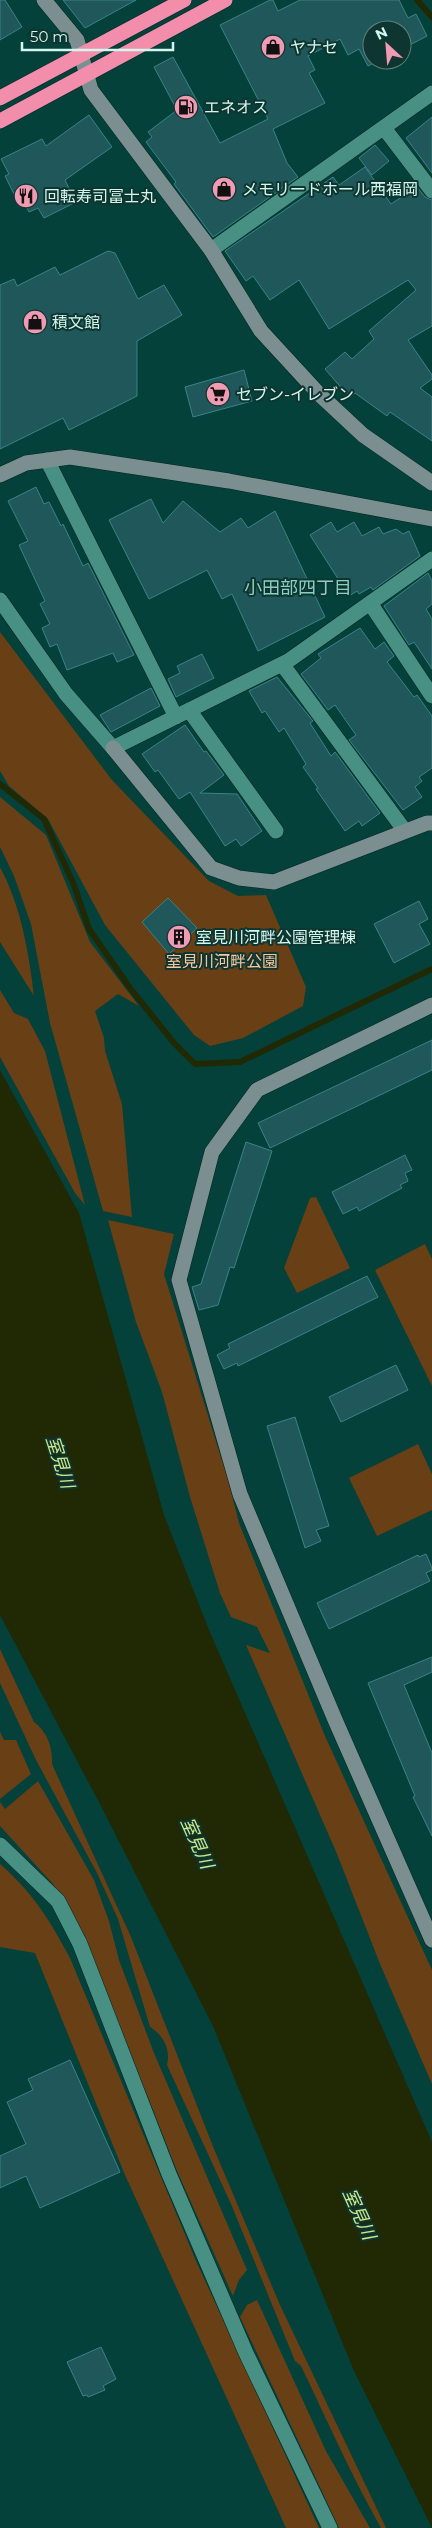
<svg xmlns="http://www.w3.org/2000/svg" width="432" height="2528" font-family="Montserrat,'Noto Sans JP',sans-serif">
<style>
.green{fill:#693f15}
.water{fill:#202904}
.lines{fill:none;stroke-linecap:round;stroke-linejoin:round}
.stream{stroke:#202904;stroke-width:6}
.building{fill:#1f575b;stroke:#398489}
.street-casing{stroke:#002620;stroke-width:16}
.secondary-casing{stroke:#002620;stroke-width:16}
.highway-casing{stroke:#002620;stroke-width:16}
.street{stroke:#499084;stroke-width:15}
.secondary{stroke:#7c8f90;stroke-width:15}
.highway{stroke:#f28eab;stroke-width:15}
.labels{text-anchor:middle;dominant-baseline:central;stroke-width:4;stroke-linejoin:round;paint-order:stroke}
.poi-label{font-size:16px;fill:#d3f6ee;stroke:#0e352f;text-anchor:start}
.park-label{font-size:16px;fill:#f6c69e;stroke:#0e352f}
.neighbourhood-label{font-size:18px;fill:#89d0c3;stroke:#0e352f}
.water-label{font-size:18px;font-style:italic;fill:#cde786;stroke:#0e352f}
</style>
<rect width="100%" height="100%" fill="#03413a"/>
<!-- green -->
<path class="green" d="M0 632 112 780 209 881 238 896 266 895 306 987 303 1006 243 1038 210 1046 194 1035 105 925 48 819 9 786 0 771Z
M0 797 46 835 90 942 139 1006 118 994 95 1011 104 1038 105 1051 122 1104 132 1217 103 1211 50 1023 31 924 14 876 0 847Z
M0 867C21 906 29 953 34 996L0 942Z
M0 990 14 1013 28 1019 45 1051 85 1205 75 1193 0 1057Z
M316 1197 350 1268 297 1293 284 1268 310 1198Z
M108 1220 174 1234 164 1274 228 1480 239 1523 325 1736 432 1970V2084L380 1964 337 1854 246 1645 270 1653 257 1627 231 1617 220 1593 190 1497 162 1392 136 1322Z
M425 1244 432 1259V1386L375 1270Z
M418 1444 432 1474V1510L377 1536 349 1478Z
M0 1649 34 1722C47 1731 53 1748 52 1764L131 1937 214 2149 280 2305 386 2528H381C351 2475 327 2420 301 2366L295 2361 231 2204 167 2065C171 2049 163 2035 150 2027L118 1919 97 1873 36 1760 0 1683Z
M0 1732 4 1740H16L31 1774 0 1799Z
M38 1781 94 1880 109 1921 119 1960 154 2053 247 2270 239 2280 233 2296 177 2171 86 1940 53 1884 0 1826V1802L5 1809Z
M0 1864C34 1894 49 1919 70 1958L196 2261 319 2528H286L125 2175 35 1953 0 1947Z
M257 2300 326 2451 370 2528H339L240 2317 247 2305Z"/>
<!-- water -->
<path class="water" d="M0 1070 79 1213 164 1515 209 1630 432 2142V2528L354 2371 213 2026 102 1808 0 1615Z"/>
<g class="lines">
<!-- stream -->
<path class="stream" d="M417 0 432 17
M0 784 44 819 74 885 89 929 130 988 174 1043 195 1064 240 1062 432 969"/>
</g>
<!-- building -->
<path class="building" d="M0 0H5L22 27 0 40Z
M63 0H136L85 28Z
M270 0H273L278 11 300 0H399L408 18 416 14 427 36 402 49V30H372V60H380L368 66 359 49 348 55 340 39 308 56 315 70 309 73 325 103 273 129 287 163 298 177 213 237 174 184 176 182 146 142 152 137 148 132 177 110 154 67 173 57 220 143 268 119 220 25Z
M89 115 112 147 65 180 76 202 44 218 38 208 29 212 19 192 14 194 5 176 9 174 1 159 42 139 46 146Z
M432 117V173L406 138Z
M375 145 389 161 372 175 359 158Z
M365 167 391 204 417 187 425 197 432 200V326L408 340 432 375V379L420 388 432 397V441L390 412 387 416 355 393 350 398 325 369 345 352 352 359 374 339 369 331 416 290 408 280 329 329 299 280 270 300 253 276 246 281 225 251 333 177 339 185Z
M108 251 115 253 138 299 164 285 182 315 137 341V396L69 430 63 418 0 449V285L14 279 17 286 55 267 60 275Z
M244 370 252 401 193 417 185 387Z
M36 487 44 504 49 502 61 526 63 524 83 566 88 563 134 655 117 662 113 653 67 670 57 644 50 647 42 628 50 624 40 604 45 601 19 545 28 541 8 501Z
M151 499 163 523 183 501 220 532 241 518 248 528 275 511 325 617 258 651 232 594 222 599 207 570 149 599 109 520Z
M331 522 337 532 354 522 362 536 379 527 383 534 396 529 403 534 409 531 420 556 373 590 371 587 359 594 357 591 349 596 310 535Z
M428 573 432 581V604L426 609 432 619V669L414 642 409 645 384 606Z
M360 628 375 649 384 642 394 656 387 662 414 697 417 695 432 716V768L419 777 422 781 415 787 422 797 403 810 349 740 356 735 335 705 328 710 301 674 321 658 318 654Z
M202 654 214 678 176 697 168 679 180 673 177 666Z
M277 677 313 721 310 723 331 756 335 752 380 813 362 826 359 821 345 831 316 789 318 788 303 767 306 764 284 728 279 732 265 711 262 713 249 691Z
M151 688 160 706 111 732 100 715Z
M185 725 204 752 206 751 224 775 200 793 237 794 262 831 241 846 236 839 225 846 190 792 179 799 158 770 155 772 142 754Z
M168 898 197 928 169 954 142 922Z
M419 901 428 919 419 924 430 944 394 963 374 924Z
M432 1040V1070L270 1148 258 1123Z
M246 1142 272 1151 234 1268 230 1267 218 1305 199 1310 192 1287 201 1284Z
M405 1155 412 1170 405 1173 408 1181 400 1185 402 1188 359 1211 357 1207 343 1214 332 1192Z
M367 1276 378 1297 238 1366 237 1363 224 1369 217 1355 230 1348 228 1344Z
M396 1365 408 1390 341 1422 329 1397Z
M295 1417 329 1526 316 1530 321 1541 305 1548 267 1426Z
M426 1554 432 1568V1570L426 1573 430 1581 329 1629 317 1603 418 1555 419 1557Z
M432 1657V1672L404 1685 432 1753V1836L413 1797 415 1796 368 1683Z
M70 2060 120 2172 40 2208 26 2176 0 2188V2156L26 2144 7 2102 33 2090 28 2079Z
M101 2347 116 2379 103 2386 105 2390 88 2397 87 2395 83 2396 67 2362Z"/>
<g class="lines">
<!-- street casing -->
<g class="street-casing">
<path id="street" d="M384 128 432 191
M211 250 432 93
M47 460 176 717
M0 600 66 694 113 748 288 661 432 559
M370 603 432 696
M282 664 405 831
M189 710 276 831
M0 1845 58 1901 80 1944 169 2174 246 2353 330 2528"/>
</g>
<!-- secondary casing -->
<g class="secondary-casing">
<path id="secondary" d="M44 0 77 40 91 90 211 250 261 331 319 394 363 435 432 483
M0 475 26 463 70 457 229 481 432 519
M113 748 211 868 239 878 274 882 427 823H432
M432 1005 257 1090 212 1152 179 1280 240 1494 336 1722 432 1940"/>
</g>
<!-- highway casing -->
<g class="highway-casing">
<path id="highway" d="M0 98 184 0
M0 121 225 0"/>
</g>
<!-- street -->
<use href="#street" class="street"/>
<!-- secondary -->
<use href="#secondary" class="secondary"/>
<!-- highway -->
<use href="#highway" class="highway"/>
</g>
<!-- icons -->
<defs>
<g id="shop-disc" transform="scale(1.25)"><circle r="9.5" fill="#f19ab3" stroke="#0e352f"/><path d="M-5-2.5h2.3a2.7 3.5 0 0 1 5.4 0H5L5.5 6h-11ZM-1.5-2.5h3a1.5 2.3 0 0 0-3 0Z" fill="#111"/></g>
<g id="fuel-disc" transform="scale(1.25)"><circle r="9.5" fill="#f19ab3" stroke="#0e352f"/><path d="M-5.5-6h7V0h2V4h1.3V-2.5L3-4.5l.8-.8L6-3V5H2.5V1h-1V6h-7ZM-4.2-4.7v3.2H.2V-4.7Z" fill="#111"/></g>
<g id="restaurant-disc" transform="scale(1.25)"><circle r="9.5" fill="#f19ab3" stroke="#0e352f"/><path d="M-5-6h1v4h1v-4h1v4h1v-4h1v5L-1.5 .5V6h-2V.5L-5-1ZM5-6V6H3V1.5H1.5Q1.5-4 5-6Z" fill="#111"/></g>
<g id="supermarket-disc" transform="scale(1.25)"><circle r="9.5" fill="#f19ab3" stroke="#0e352f"/><path d="M-6-5.5h2.5l.6 2H6L4.5 2H-2.5L-4.4-4H-6ZM-1.5 3.2a1.3 1.3 0 1 0 .1 0ZM3 3.2a1.3 1.3 0 1 0 .1 0Z" fill="#111"/></g>
<g id="building-disc" transform="scale(1.25)"><circle r="9.5" fill="#f19ab3" stroke="#0e352f"/><path d="M-4-6H4V6H1V3H-1V6H-4ZM-2.5-4.3h1.7v1.8h-1.7ZM.8-4.3h1.7v1.8H.8ZM-2.5-1h1.7V.8h-1.7ZM.8-1h1.7V.8H.8Z" fill="#111"/></g>
</defs>
<g fill-rule="evenodd">
<use href="#shop-disc" x="273" y="47"/>
<use href="#fuel-disc" x="186" y="107"/>
<use href="#shop-disc" x="224" y="189"/>
<use href="#restaurant-disc" x="26" y="196"/>
<use href="#shop-disc" x="35" y="322"/>
<use href="#supermarket-disc" x="218" y="394"/>
<use href="#building-disc" x="179" y="937"/>
</g>
<g class="labels">
<!-- poi labels -->
<g class="poi-label">
<text x="290" y="47">ヤナセ</text>
<text x="204" y="107">エネオス</text>
<text x="242" y="189">メモリードホール西福岡</text>
<text x="44" y="196">回転寿司冨士丸</text>
<text x="52" y="322">積文館</text>
<text x="236" y="394">セブン-イレブン</text>
<text x="196" y="937">室見川河畔公園管理棟</text>
</g>
<!-- park labels -->
<g class="park-label">
<text x="222" y="961">室見川河畔公園</text>
</g>
<!-- neighbourhood labels -->
<g class="neighbourhood-label">
<text x="298" y="588">小田部四丁目</text>
</g>
<!-- water labels -->
<g class="water-label">
<text transform="translate(60 1462) rotate(72)">室見川</text>
<text transform="translate(197 1843) rotate(66)">室見川</text>
<text transform="translate(359 2214) rotate(66)">室見川</text>
</g>
</g>
<!-- north arrow -->
<g transform="translate(387 45) rotate(334)"><circle r="24" fill="#0e352f" stroke="#5d827b"/>
<path d="M0-4L9 19L0 12L-9 19Z" fill="#f19ab3"/>
<text y="-8" font-size="14" font-weight="bold" text-anchor="middle" fill="#d3f6ee">N</text>
</g>
<!-- scale -->
<path d="M22 42v8h151v-8" fill="none" stroke="#d3f6ee" stroke-width="2.5"/>
<text x="30" y="42" font-size="15" fill="#d3f6ee" stroke="#0e352f" stroke-width="4" paint-order="stroke">50 m</text>
</svg>
